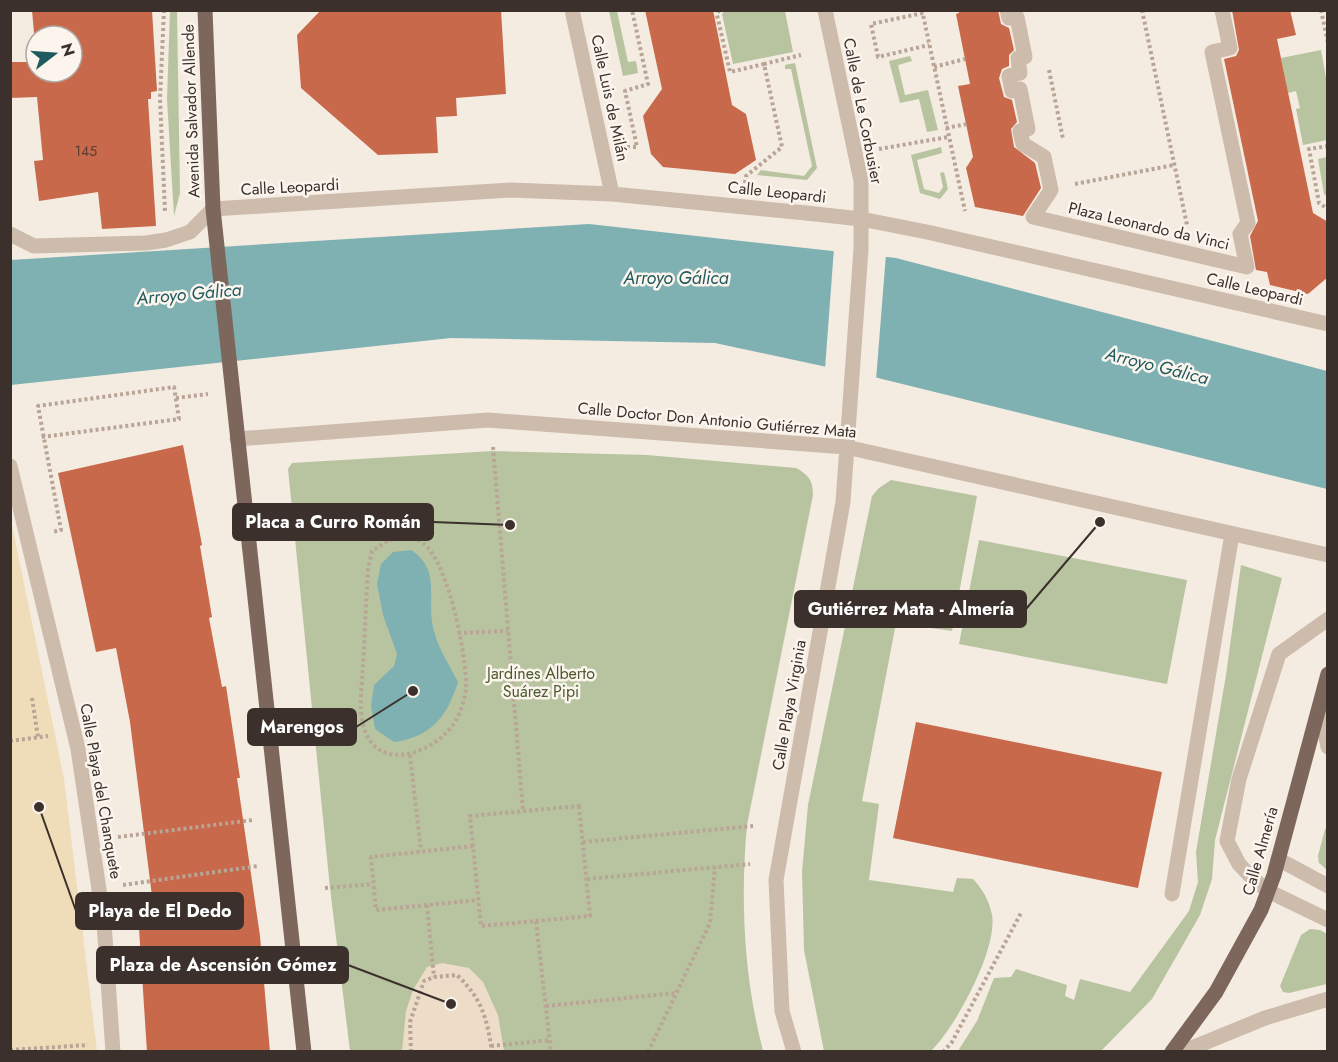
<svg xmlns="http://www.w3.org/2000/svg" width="1338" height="1062" font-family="Jost,sans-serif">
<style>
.green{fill:#b8c4a0}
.sand{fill:#efdcb8}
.plaza{fill:#ecdcc8}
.water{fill:#7fb0b2}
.pier{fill:#f4ebe1}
.building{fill:#c8694b;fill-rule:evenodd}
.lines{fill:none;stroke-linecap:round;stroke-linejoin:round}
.path{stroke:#b9a596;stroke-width:4;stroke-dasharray:3 3;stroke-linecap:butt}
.minor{stroke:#cdbbac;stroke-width:15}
.major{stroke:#7d675c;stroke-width:15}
.labels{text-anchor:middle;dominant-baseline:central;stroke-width:5;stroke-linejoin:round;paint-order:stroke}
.number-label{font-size:14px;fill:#5e3e33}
.street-label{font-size:16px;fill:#3b302b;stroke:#fbf5ee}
.park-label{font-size:16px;fill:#4a5a2e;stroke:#fbf5ee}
.water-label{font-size:18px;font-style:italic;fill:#1f5a5e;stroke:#fbf5ee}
.leader{fill:none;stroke:#3b302b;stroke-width:2}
.callout-dot{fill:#3b302b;stroke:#fbf5ee;stroke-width:2}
.callout{fill:#3b302b;stroke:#3b302b;stroke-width:2}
.callout-label{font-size:18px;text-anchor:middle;font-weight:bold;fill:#fff}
</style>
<rect width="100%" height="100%" fill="#f4ebe1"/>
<!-- green -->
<path class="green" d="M725 10 785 11 793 52 733 64 722 14Z
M170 11H177L180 193 174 216 167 99Z
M609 11H617L628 62 636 61 638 73 623 76Z
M1321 50 1327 83V140L1303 145 1296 109 1300 108 1296 91 1288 93 1281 58Z
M910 56 912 61 898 65 905 95 928 90 938 130 927 132 919 99 900 103 889 61Z
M795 63 817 168 807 180 757 175 761 170 804 176 812 166 791 69H785V65Z
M941 147 942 153 917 160 924 189 939 193 943 187 940 173 944 172 948 189 940 199 920 193 911 155Z
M1327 157H1328L1327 197 1324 194 1318 159Z
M493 451 647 455 796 468C809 475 813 481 813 495L747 825C740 901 744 978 763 1051H350L330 888 288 469 292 463Z
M891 480 977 496 952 631 896 623 862 801 879 804 869 880 953 892 957 878 973 879C983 890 989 900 992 915 998 949 955 1028 931 1051H824L804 950 802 872 808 805 872 496 879 488Z
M979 540 1187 580 1167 684 959 644Z
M1241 565 1282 578 1215 840 1212 879 1200 915 1152 999 1101 1051H958L977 1021 994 978 1011 977 1016 969 1067 985 1065 996 1074 1000 1080 979 1130 992 1189 911 1198 882 1196 852 1226 675Z
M1325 829H1327V870L1319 863 1318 856Z
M1310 929 1320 930 1327 934V984L1289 993 1283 992 1280 986 1301 935Z"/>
<!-- sand -->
<path class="sand" d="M11 520 64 779 97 1051H11Z"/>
<!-- plaza -->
<path class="plaza" d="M442 963 469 968 483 982 498 1015 504 1051H402L406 1011 413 990 427 967Z"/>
<!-- water -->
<path class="water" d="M589 224 896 258 1327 371V489L878 378 715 343 451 338 11 385V260Z
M411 550C443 571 425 600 434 631 438 648 450 666 458 682 447 717 431 737 394 742L375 729 371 706 374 685 394 666 397 654 383 615 377 584 381 564 393 552Z"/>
<!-- pier -->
<path class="pier" d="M834 248 886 254 876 380 825 369Z"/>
<!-- building -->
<path class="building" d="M32 10H152L157 91 151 92V99H148L156 226 102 229 98 192 39 201 34 161 43 160 37 97 10 98V62H33L32 57 36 56ZM36 36H72V72H36Z
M321 10H501L506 94 456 98 457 116 436 117 438 153 378 155 301 88 297 35Z
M645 10H713L732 105 746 114 756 160 735 174 663 167 651 154 643 116 662 89Z
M959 10H998L1001 24 1009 28 1014 50 1009 55V66L1002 69 999 78 1004 97 1012 100 1017 122 1011 129 1014 147 1035 163 1041 188 1023 216 975 207 966 168 973 157 958 86 970 84 956 14 959 13Z
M1232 10H1290L1296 35 1277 39 1313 213 1328 222V277L1308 294 1270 285 1267 272 1256 270 1250 236 1258 221 1224 59 1236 56 1239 50Z
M183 445 202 545 200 546 212 617 209 618 222 687 226 686 240 778H237L260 936 270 1052H147L137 897 152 896 130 722 116 648 96 652 58 473Z
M916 722 1162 772 1138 888 893 838Z"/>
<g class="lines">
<!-- path -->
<path class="path" d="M164 10 160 99 165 211
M719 10 717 15 730 72 764 64
M922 10 965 211
M1142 10 1187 225
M1321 10 1328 43
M923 13 871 24 878 57 929 45
M934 67 965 59
M1049 70 1063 139
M946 128 967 124
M1328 146 1309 149 1319 203 1328 209
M627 147H637L625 91 648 84 632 10
M879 149 948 137
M745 183 746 176 782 147 764 64 801 55
M1075 184 1174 165
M176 398 208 394
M42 437 179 419 174 387 38 406 61 530 52 532
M493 447 523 811
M406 537C411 539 419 540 423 543 449 563 467 657 466 689 465 698 461 712 456 720 439 751 379 776 364 728 358 708 362 685 363 665 365 633 366 601 368 569L372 551 389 540Z
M458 633 508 631
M32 698 38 737
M10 741 48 736
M410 755 421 851
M579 806 590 916 481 926 470 816Z
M118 837 253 820
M583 842 753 826
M473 846 371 857 376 910 478 900
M587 879 750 864
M123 885 258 866
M325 888 373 884
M427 905 434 977
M536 921 551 1052
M546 1006 676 993
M491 1046 550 1040
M10 1050 88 1045
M411 1052 410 1022 424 981 434 977 457 975C482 999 487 1018 492 1052
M648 1052 710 923 715 867
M943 1052 952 1042 1021 913"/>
<!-- minor -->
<path class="minor" d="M572 10 612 194
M1007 10 1009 18 1017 17 1025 57 1018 58 1020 73 1009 76 1012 91 1020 89 1028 129 1020 131 1023 144 1044 157 1051 190 1033 217 1247 267 1240 234 1248 223 1212 52 1230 48 1222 10
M10 234 34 246 146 243 166 240 190 232 213 209 511 190 612 194 806 213 861 219 927 232 1328 324
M237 439 488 420 846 447 1328 555
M10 466 78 749 104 923 113 1052
M1328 619 1279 654 1239 779 1227 841 1239 864 1252 878 1268 891 1328 920
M1320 708 1328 747
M1278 859 1328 886
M1172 894 1232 534
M794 1052 782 1011 776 880 843 502 861 249V181L825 10
M1182 1052 1265 1018 1328 999"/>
<!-- major -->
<path class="major" d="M205 10 213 209 304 1052
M1172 1052 1216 992 1261 910 1274 875 1328 674"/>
</g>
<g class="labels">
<!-- number labels -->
<g class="number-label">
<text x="86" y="151">145</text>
</g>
<!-- street labels -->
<g class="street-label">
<text transform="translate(610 98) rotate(78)">Calle Luis de Milán</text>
<text transform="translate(191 111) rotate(-92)">Avenida Salvador Allende</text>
<text transform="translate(863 111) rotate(79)">Calle de Le Corbusier</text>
<text transform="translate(290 187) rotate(-3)">Calle Leopardi</text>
<text transform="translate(777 192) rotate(6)">Calle Leopardi</text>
<text transform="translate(1149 226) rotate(13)">Plaza Leonardo da Vinci</text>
<text transform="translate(1255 289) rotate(13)">Calle Leopardi</text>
<text transform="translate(717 420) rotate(5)">Calle Doctor Don Antonio Gutiérrez Mata</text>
<text transform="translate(789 705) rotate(-80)">Calle Playa Virginia</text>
<text transform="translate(101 791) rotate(80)">Calle Playa del Chanquete</text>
<text transform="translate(1260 851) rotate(-74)">Calle Almería</text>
</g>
<!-- park labels -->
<g class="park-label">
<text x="541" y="673">Jardínes Alberto<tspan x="541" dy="18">Suárez Pipi</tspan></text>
</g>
<!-- water labels -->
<g class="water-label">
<text x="676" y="278">Arroyo Gálica</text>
<text transform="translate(189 294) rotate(-5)">Arroyo Gálica</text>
<text transform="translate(1157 366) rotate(14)">Arroyo Gálica</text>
</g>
</g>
<!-- callouts -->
<path class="leader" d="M510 525L433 522M1100 522L1026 609M413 691L356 727M39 807L76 911M451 1004L348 965"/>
<g class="callout-dot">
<circle cx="510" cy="525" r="6"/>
<circle cx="1100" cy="522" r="6"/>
<circle cx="413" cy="691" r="6"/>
<circle cx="39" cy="807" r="6"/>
<circle cx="451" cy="1004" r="6"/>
</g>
<g class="callout">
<rect x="233" y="504" width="200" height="36" rx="6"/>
<rect x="795" y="591" width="231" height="36" rx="6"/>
<rect x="248" y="709" width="108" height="36" rx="6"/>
<rect x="76" y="893" width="167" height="36" rx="6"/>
<rect x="97" y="947" width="251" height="36" rx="6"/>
</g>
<g class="callout-label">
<text x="333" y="528">Placa a Curro Román</text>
<text x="911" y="615">Gutiérrez Mata - Almería</text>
<text x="302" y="733">Marengos</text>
<text x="160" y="917">Playa de El Dedo</text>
<text x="223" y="971">Plaza de Ascensión Gómez</text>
</g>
<!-- border -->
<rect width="1338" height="1062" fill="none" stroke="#3b302b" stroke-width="24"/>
<!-- north arrow -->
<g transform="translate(54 54) rotate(73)"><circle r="28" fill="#fbf5ee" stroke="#aea6a0" stroke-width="1.5"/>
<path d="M0-4.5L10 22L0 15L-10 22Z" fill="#1f5a5e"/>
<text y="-9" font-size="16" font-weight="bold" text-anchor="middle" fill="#3b302b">N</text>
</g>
</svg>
